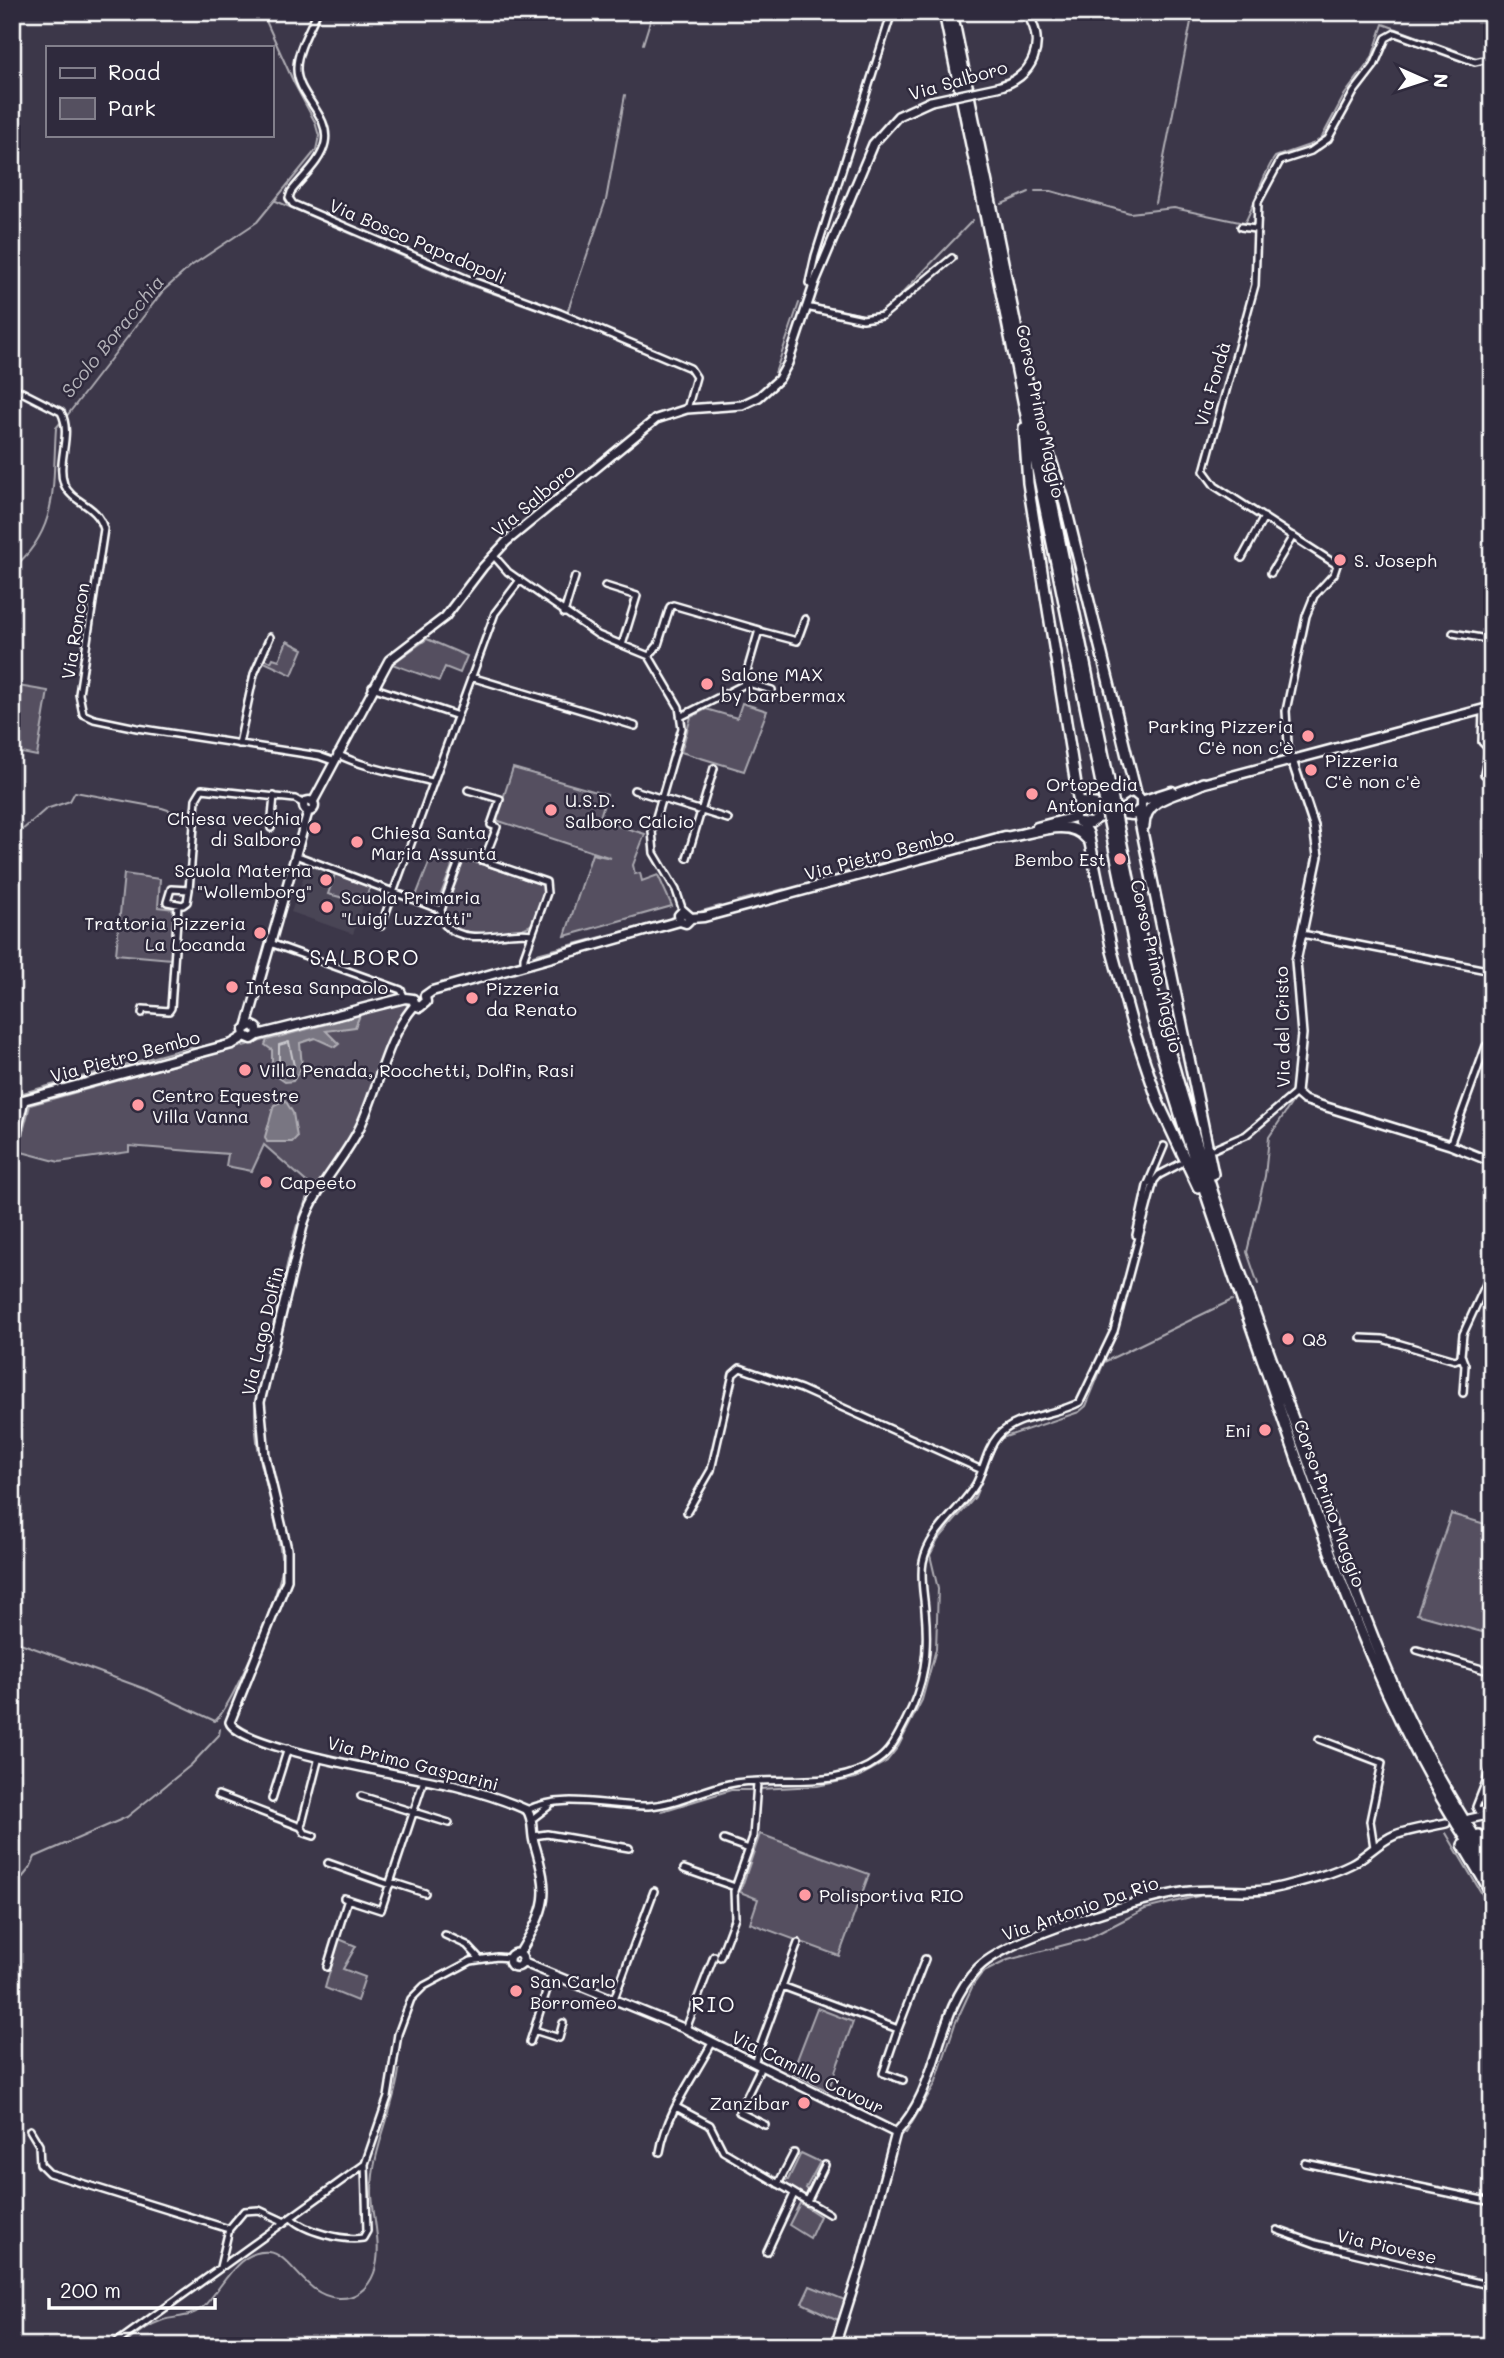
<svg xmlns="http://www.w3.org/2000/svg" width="1504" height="2358" font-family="Mali,sans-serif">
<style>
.built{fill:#494455}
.green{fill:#555060;stroke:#aaa8b0;stroke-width:2}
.water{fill:#797682;stroke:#afadb4;stroke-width:2}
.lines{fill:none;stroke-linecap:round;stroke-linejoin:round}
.shore{stroke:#c9c8cd;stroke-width:2}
.stream{stroke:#afadb4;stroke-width:2}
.minor-casing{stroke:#fff;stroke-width:10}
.tertiary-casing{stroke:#fff;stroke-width:12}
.secondary-casing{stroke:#fff;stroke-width:13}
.trunk-casing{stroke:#fff;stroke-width:14}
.minor{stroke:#2f2a3d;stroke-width:5}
.tertiary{stroke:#2f2a3d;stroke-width:7}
.secondary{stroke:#2f2a3d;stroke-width:8}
.trunk{stroke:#2f2a3d;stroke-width:9}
.tertiary-bridge-casing{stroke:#fff;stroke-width:12;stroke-linecap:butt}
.trunk-bridge-casing{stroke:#fff;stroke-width:14;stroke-linecap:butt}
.tertiary-bridge{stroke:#2f2a3d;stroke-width:7}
.trunk-bridge{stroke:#2f2a3d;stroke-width:9}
.poi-dot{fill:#ff9aa2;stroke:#2f2a3d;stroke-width:2.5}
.labels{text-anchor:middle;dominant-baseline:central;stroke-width:5;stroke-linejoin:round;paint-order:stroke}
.street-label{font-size:18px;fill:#fff;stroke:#2f2a3d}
.poi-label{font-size:18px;fill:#fff;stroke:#2f2a3d;text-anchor:start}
.water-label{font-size:19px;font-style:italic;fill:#b5b4ba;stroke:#2f2a3d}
.quarter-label{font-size:21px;letter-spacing:2px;fill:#fff;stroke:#2f2a3d}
</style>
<rect width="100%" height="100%" fill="#3c3749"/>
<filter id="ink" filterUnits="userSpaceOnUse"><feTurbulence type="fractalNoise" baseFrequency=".0143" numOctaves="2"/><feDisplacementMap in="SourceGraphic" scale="14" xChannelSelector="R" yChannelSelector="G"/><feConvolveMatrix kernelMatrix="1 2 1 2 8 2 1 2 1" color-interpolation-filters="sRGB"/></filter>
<g filter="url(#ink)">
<!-- built -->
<path class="built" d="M308 865 370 887 353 934 291 912Z"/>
<!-- green -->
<path class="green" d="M427 639 467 656 460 673 445 667 439 681 392 664Z
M287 641 303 649 292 675 264 662 265 659 271 662 273 658 279 660Z
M12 685 48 691 37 756 12 751Z
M742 703 767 711 744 771 681 752 691 717 706 709 737 718Z
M513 768 607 795 599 820 645 834 633 865 635 874 640 873 642 881 658 875 672 906 565 936 592 854 611 858 496 820Z
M434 850 449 856 454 861 437 904 416 896Z
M469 860 543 885 544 892 532 924C517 936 452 939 446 919 441 905 455 880 460 866L464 861Z
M124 874 160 879 158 907 175 909 171 959 116 954Z
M335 874 370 887 364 903 328 894Z
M405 1001 408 1008 358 1128 318 1187 311 1186 264 1145 252 1171 226 1166 228 1154 129 1146V1152L59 1162 18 1151 30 1105Z
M1451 1514 1492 1526V1599L1482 1632 1417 1614Z
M760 1834 869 1874 839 1956 750 1923 758 1899 740 1892Z
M339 1939 356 1946 343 1969 365 1977 357 2001 325 1988Z
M817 2008 853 2022 828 2091 792 2073Z
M801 2153 820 2162 806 2188 809 2191 806 2197 785 2185 783 2180H788Z
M800 2203 820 2216 810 2238 789 2225Z
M810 2286 845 2300 838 2320 802 2303Z"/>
<!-- water -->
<path class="water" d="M360 1015 355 1027 326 1031 339 1044 335 1047 315 1038 300 1043 302 1067 293 1081 285 1082 272 1073V1050L265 1045 267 1040Z
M285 1100 293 1113 297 1137 292 1142H267L265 1137 274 1105Z"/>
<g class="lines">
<!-- shore -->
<path class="shore" d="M289 1042 294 1066 288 1075 279 1070V1045Z"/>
<!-- stream -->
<path class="stream" d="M643 44 653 12
M1035 191H1051L1130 213 1174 208 1244 223C1250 218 1263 172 1275 157L1315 143 1322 137 1345 94 1372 58 1383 24 1479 59
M276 201 464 283 565 319
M1155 203 1193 12
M1002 204 1029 192
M815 305 868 316
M889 307 973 220
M567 313 606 200 625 95
M775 373 799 303
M66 417 163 291 191 266 257 222 316 150 319 136 315 122 294 83 262 12
M12 569C60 529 52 485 56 428L62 421
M1492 838 1485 857 1492 868
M12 839 46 809 70 801 75 792 162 808 186 816
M905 857 959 841
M861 868 893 860
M838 874 856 869
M738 901 784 889
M702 911 720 906
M533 955 666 920
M19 1094 194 1046
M12 1096 16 1095
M12 1168 18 1150
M300 1217 309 1191
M292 1243 297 1225
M1258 1284 1247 1252 1265 1176 1269 1137 1293 1101
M267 1352 290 1252
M257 1388C247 1447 276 1500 281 1557
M12 1640 148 1690 215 1721C233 1705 282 1590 282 1566
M759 1789 817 1786 856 1778 887 1761 898 1747 922 1700 936 1649 938 1589 930 1555 938 1540 975 1497 996 1445 1002 1438 1079 1412 1086 1406 1104 1362 1232 1300
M662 1811 731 1790H753
M1446 1833 1492 1911
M12 1890 30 1868 35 1857 127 1817 191 1765 219 1735 220 1729
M12 1943 17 1960 12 1975
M902 2132 906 2133 935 2084 955 2024 973 1985 982 1973 1008 1960 1087 1939 1145 1909 1199 1896
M123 2346C134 2335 148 2325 163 2320 177 2316 190 2318 202 2308 222 2290 236 2249 269 2252 291 2254 304 2296 338 2298 355 2299 368 2289 374 2273 383 2249 373 2219 372 2194 371 2150 394 2112 399 2070"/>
<!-- minor casing -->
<g class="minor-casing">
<path id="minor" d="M317 12C310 29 297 50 297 68 296 95 331 115 325 143 321 162 302 177 291 192L289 198 293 204 470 280 560 313 690 368 696 377 687 409
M1241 227 1255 229
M813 287 809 283 815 256 892 12
M806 307 863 319 882 316 952 258
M12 387 61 412C73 435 56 461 64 484 72 504 97 503 104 529L79 694 83 714 94 719 137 728 319 756 333 761
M493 555 508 572 598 635 649 656 679 707 682 728 652 831 654 853 676 890 683 911
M1242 558 1264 517
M1271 573 1293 536
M605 586 637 596 622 645
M564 613 575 577
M759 631 797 641 805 619
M1453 633 1492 640
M649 656 658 645 670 607 673 605 759 630 743 685 682 716
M471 677 635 726
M745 682 772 690
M372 687 455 715
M1483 710 1482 742 1489 749 1484 774
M239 744 254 674 270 637
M337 754C367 769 400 773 432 782
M1289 761 1286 711 1306 616 1314 596 1334 574 1337 565 1215 486 1204 471 1255 285 1258 202 1280 161 1311 151 1328 139 1354 92 1374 66 1386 38 1395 33 1475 62 1492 58
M468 790 500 799 491 825 497 827 484 860
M634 790 728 819
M271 828 274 796
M298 856 441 910
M687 858 714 768
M189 890 171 889 167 902 183 905 187 902 189 890 196 799 202 789 295 799 304 804
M381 926 495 613 520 580
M1302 934 1492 971
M270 943 401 990 405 998
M524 966V957L547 893 546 882 470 856 460 859 441 910 445 925C468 948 506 929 532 934
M142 1013 143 1009 169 1011 171 1008 178 905
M1450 1145 1486 1046
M1214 1149 1246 1135 1296 1093
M12 1158 25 1100
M1136 1235 1147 1186 1164 1146
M1361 1338 1383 1339 1455 1360 1462 1357
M1463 1393 1465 1365 1461 1355 1463 1334 1492 1271
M687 1512 711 1470 733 1374 740 1368 801 1389 982 1470
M1417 1650 1492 1672
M1319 1739 1382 1763 1370 1821 1374 1847
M1492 1766 1476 1807 1478 1811 1492 1808
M218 1795 301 1827 305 1833 314 1836
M361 1796 449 1823
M272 1799 288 1748
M527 1810C564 1792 609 1807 648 1806 677 1804 701 1790 729 1784 777 1774 835 1792 878 1760 891 1751 898 1735 905 1722 925 1684 929 1652 925 1610 924 1595 920 1578 923 1562 929 1531 960 1511 976 1484 984 1469 986 1450 998 1436 1016 1415 1056 1416 1080 1402L1114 1331 1154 1181 1159 1175 1180 1164
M532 1819 549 1806
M301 1827 319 1757
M533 1836 547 1834 629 1848
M724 1840 749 1849
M328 1863 390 1885
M684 1869 735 1887
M391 1882 425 1893
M344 1898 381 1910 424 1780
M445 1935 467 1945 479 1958
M720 1957 735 1917 734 1891 753 1837 757 1783
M327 1967 348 1899
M782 1986 898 2029 925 1959
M614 1999 654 1891
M686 2029 714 1956
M898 2029 883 2073 903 2080
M534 2030 559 2038 563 2023
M530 2042 552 1974
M754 2063 798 1943
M761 2067 739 2112 765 2125
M676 2107 710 2125 723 2151 829 2214
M30 2130 39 2145 40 2164 49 2173 229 2229
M660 2152C667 2111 693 2079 712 2043
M1305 2163 1492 2202
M778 2184 794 2153
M807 2202 825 2165
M291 2218C305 2232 343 2241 363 2238L367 2231 365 2164
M1277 2230 1316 2244 1492 2286
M767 2252 794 2194
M220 2267 229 2229 244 2211 259 2210 285 2222
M112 2346 365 2164 388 2097 398 2034 411 1999 424 1986 471 1961 497 1957 509 1958
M1209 2346 1210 2343"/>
</g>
<!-- tertiary casing -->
<g class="tertiary-casing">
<path id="tertiary" d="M997 87C1033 79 1048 43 1026 12
M1292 760 1314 826 1318 856 1296 961 1302 1034 1296 1093 1304 1100 1450 1145 1492 1162
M303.5 806a5.5 5.5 0 1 1 11 0a5.5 5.5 0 1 1-11 0Z
M313 802 389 660 445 617 483 567 507 541 656 419 687 409 742 405 759 397 779 379 788 363 815 282 873 144 898 116 931 101
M415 1005C385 1039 379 1089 359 1129 343 1161 316 1187 304 1222L260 1402 265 1456 287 1549V1580L230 1722C239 1749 422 1778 455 1786 479 1792 505 1800 527 1810 534 1820 531 1831 534 1842 550 1896 548 1905 519 1954
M247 1026 308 812
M1469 1819 1492 1814
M509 1960a7 7 0 1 1 14 0a7 7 0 1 1-14 0Z
M522 1962 686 2029 896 2133
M896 2133C941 2087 934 2013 978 1968 1007 1938 1146 1896 1190 1891 1220 1888 1250 1895 1280 1887 1303 1881 1329 1875 1351 1864 1367 1856 1378 1842 1395 1835 1411 1829 1429 1827 1446 1823
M835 2346 861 2264 896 2133"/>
</g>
<!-- secondary casing -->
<g class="secondary-casing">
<path id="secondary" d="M1198 785 1492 707
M1141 801 1172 791
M1075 817V809L1084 802C1096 803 1107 808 1118 800 1124 796 1125 793 1133 792L1139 797
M1079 822 1091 823C1105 812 1115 813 1132 815L1141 809V801
M1037 827 1075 817
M680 921 679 915 683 911 691 918
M425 996 432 991 680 921 686 923 691 918 704 917 1005 836
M413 999 415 1005 420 1007 426 1002 425 996
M245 1036 244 1030 251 1025 257 1028 258 1035
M12 1103 232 1044 245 1036 252 1039 258 1035 405 998 413 999"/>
</g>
<!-- trunk casing -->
<g class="trunk-casing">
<path id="trunk" d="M944 12 1076 661
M952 12 1084 659
M1024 428 1028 483 1079 804
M1043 436 1064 500 1136 793
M1138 812 1213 1174
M1082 823 1088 833 1112 951 1132 1024 1159 1104 1198 1187
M1144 826C1145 795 1181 795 1203 783
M999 838C1025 837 1069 814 1087 839
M1144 952C1182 1117 1241 1277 1299 1435 1354 1587 1397 1728 1492 1862
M1136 955C1168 1092 1216 1224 1262 1358 1325 1538 1380 1720 1492 1877
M1479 1835 1492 1850
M1463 1845 1492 1894"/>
</g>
<!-- minor -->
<use href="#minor" class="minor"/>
<!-- tertiary -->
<use href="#tertiary" class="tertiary"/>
<!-- secondary -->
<use href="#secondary" class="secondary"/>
<!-- trunk -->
<use href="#trunk" class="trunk"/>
<!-- tertiary-bridge casing -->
<g class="tertiary-bridge-casing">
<path id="tertiary-bridge" d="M931 101 997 87"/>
</g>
<!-- trunk-bridge casing -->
<g class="trunk-bridge-casing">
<path id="trunk-bridge" d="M1084 659 1144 952
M1076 661 1136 955"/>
</g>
<!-- tertiary-bridge -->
<use href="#tertiary-bridge" class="tertiary-bridge"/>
<!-- trunk-bridge -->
<use href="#trunk-bridge" class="trunk-bridge"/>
</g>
</g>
<!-- markers -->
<g class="poi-dot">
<circle cx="1340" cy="560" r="7"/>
<circle cx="707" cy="684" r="7"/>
<circle cx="1308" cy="736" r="7"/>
<circle cx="1311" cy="770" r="7"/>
<circle cx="1032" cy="794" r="7"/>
<circle cx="551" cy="810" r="7"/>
<circle cx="315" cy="828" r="7"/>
<circle cx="357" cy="842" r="7"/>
<circle cx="1120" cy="859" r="7"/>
<circle cx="326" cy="880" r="7"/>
<circle cx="327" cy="907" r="7"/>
<circle cx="260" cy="933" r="7"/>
<circle cx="232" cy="987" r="7"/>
<circle cx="472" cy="998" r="7"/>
<circle cx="245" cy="1070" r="7"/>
<circle cx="138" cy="1105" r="7"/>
<circle cx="266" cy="1182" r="7"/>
<circle cx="1288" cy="1339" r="7"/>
<circle cx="1265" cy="1430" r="7"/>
<circle cx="805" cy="1895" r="7"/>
<circle cx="516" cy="1991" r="7"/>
<circle cx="804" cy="2103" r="7"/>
</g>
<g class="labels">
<!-- street labels -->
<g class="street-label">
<text transform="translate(958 80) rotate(-16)">Via Salboro</text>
<text transform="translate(418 241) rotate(23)">Via Bosco Papadopoli</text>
<text transform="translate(1212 384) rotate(-74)">Via Fondà</text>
<text transform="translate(1041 411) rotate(78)">Corso Primo Maggio</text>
<text transform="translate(533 500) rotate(-40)">Via Salboro</text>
<text transform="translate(75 631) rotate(-81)">Via Roncon</text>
<text transform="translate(879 854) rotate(-15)">Via Pietro Bembo</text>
<text transform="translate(1157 966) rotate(77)">Corso Primo Maggio</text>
<text transform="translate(1282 1027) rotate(-91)">Via del Cristo</text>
<text transform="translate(125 1056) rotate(-15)">Via Pietro Bembo</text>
<text transform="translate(262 1331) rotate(-77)">Via Lago Dolfin</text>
<text transform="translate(1330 1503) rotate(70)">Corso Primo Maggio</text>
<text transform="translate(413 1763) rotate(14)">Via Primo Gasparini</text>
<text transform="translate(1080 1908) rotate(-19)">Via Antonio Da Rio</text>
<text transform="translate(808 2072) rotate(26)">Via Camillo Cavour</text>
<text transform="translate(1387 2246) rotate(13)">Via Piovese</text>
</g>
<!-- poi labels -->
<g class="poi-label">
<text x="1354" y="560">S. Joseph</text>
<text x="721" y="674">Salone MAX<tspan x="721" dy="21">by barbermax</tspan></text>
<text x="1294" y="726" text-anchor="end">Parking Pizzeria<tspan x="1294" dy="21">C'è non c'è</tspan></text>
<text x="1325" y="760">Pizzeria<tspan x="1325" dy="21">C'è non c'è</tspan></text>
<text x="1046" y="784">Ortopedia<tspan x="1046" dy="21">Antoniana</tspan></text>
<text x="565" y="800">U.S.D.<tspan x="565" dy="21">Salboro Calcio</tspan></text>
<text x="301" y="818" text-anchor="end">Chiesa vecchia<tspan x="301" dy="21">di Salboro</tspan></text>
<text x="371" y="832">Chiesa Santa<tspan x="371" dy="21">Maria Assunta</tspan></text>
<text x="1106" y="859" text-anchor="end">Bembo Est</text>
<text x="312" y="870" text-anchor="end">Scuola Materna<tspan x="312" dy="21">"Wollemborg"</tspan></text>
<text x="341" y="897">Scuola Primaria<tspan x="341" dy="21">"Luigi Luzzatti"</tspan></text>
<text x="246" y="923" text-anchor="end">Trattoria Pizzeria<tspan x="246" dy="21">La Locanda</tspan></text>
<text x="246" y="987">Intesa Sanpaolo</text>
<text x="486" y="988">Pizzeria<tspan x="486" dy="21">da Renato</tspan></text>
<text x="259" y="1070">Villa Penada, Rocchetti, Dolfin, Rasi</text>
<text x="152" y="1095">Centro Equestre<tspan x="152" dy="21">Villa Vanna</tspan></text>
<text x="280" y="1182">Capeeto</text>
<text x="1302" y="1339">Q8</text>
<text x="1251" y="1430" text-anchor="end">Eni</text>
<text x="819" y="1895">Polisportiva RIO</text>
<text x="530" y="1981">San Carlo<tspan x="530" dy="21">Borromeo</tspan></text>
<text x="790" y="2103" text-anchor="end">Zanzibar</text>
</g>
<!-- water labels -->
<g class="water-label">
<text transform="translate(112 336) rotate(-51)">Scolo Boracchia</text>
</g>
<!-- quarter labels -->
<g class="quarter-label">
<text x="365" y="956">SALBORO</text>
<text x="714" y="2003">RIO</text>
</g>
</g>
<!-- margin -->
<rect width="1504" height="2358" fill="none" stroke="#2f2a3d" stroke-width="42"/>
<rect x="21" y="21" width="1462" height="2316" fill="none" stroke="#fff" stroke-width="2.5" filter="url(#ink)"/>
<!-- legend -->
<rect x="46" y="46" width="228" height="91" fill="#2f2a3d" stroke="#827f8b" stroke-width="2"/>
<rect x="60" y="68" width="35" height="10" fill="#2f2a3d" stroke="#827f8b" stroke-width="2"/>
<text x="108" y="80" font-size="21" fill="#ffffff">Road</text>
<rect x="60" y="98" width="35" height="21" fill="#555060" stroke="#827f8b" stroke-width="2"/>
<text x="108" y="116" font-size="21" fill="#ffffff">Park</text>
<!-- north arrow -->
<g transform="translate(1424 80) rotate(93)" stroke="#2f2a3d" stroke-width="5" paint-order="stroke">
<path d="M0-5L12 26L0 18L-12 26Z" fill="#ffffff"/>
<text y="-10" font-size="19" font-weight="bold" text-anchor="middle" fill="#ffffff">N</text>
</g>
<!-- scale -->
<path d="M49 2298v10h166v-10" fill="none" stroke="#ffffff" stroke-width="3.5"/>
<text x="60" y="2298" font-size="21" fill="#ffffff" stroke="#2f2a3d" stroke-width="5" paint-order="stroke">200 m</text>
</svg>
